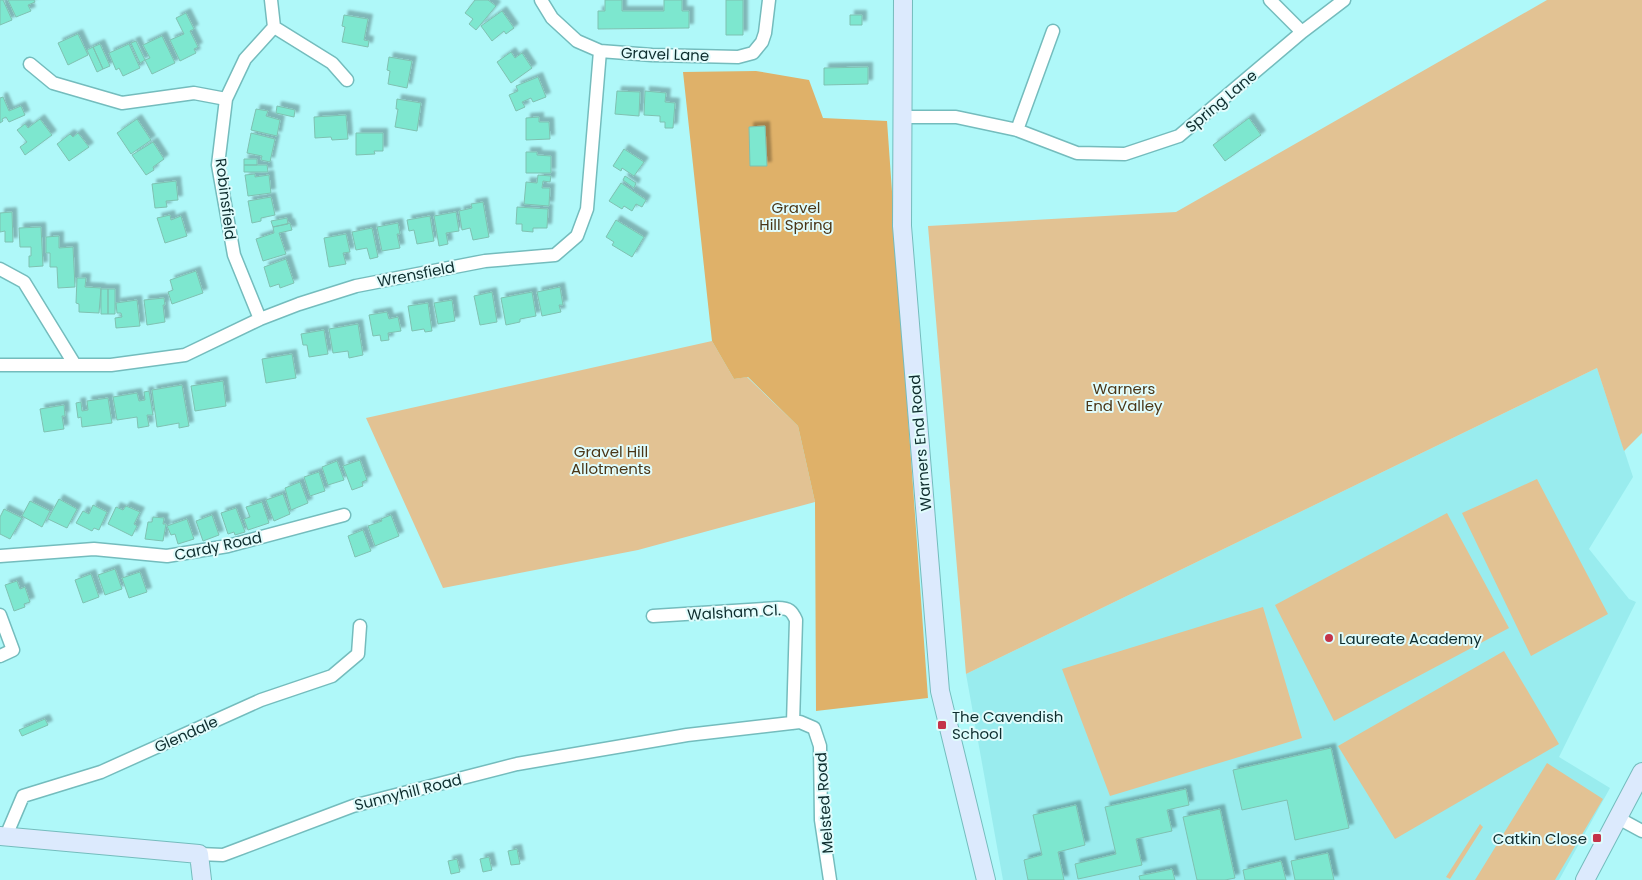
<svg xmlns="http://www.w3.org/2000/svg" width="1642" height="880" font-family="Poppins,sans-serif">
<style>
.built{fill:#99ecee}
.green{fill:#e2c293}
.forest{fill:#dfb169}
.building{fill:#7de7cf;stroke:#7fc1b1;filter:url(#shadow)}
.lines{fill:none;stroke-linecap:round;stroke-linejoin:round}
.street-casing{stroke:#74bcbd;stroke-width:15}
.secondary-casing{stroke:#74bcbd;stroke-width:20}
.street{stroke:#fff;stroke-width:12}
.secondary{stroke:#dceafd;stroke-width:18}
.poi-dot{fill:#c43349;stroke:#e0fcfc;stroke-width:2}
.labels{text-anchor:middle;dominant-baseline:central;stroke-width:4;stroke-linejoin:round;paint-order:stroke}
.street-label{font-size:15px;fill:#0e2d2e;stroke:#e0fcfc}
.park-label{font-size:15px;fill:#4a3617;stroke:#e0fcfc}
.poi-label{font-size:15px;fill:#0e2d2e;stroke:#e0fcfc;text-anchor:start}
</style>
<defs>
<filter id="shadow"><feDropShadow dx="4.5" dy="-4.5" stdDeviation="1" flood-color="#0004"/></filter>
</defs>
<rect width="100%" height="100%" fill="#aff8f9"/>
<!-- built -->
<path class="built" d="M1597 368 1633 477 1589 549 1629 599 1636 602 1559 757 1610 788 1559 880H1003L966 674Z"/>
<!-- green -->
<path class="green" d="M1547 0H1642V433L1624 451 1597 368 966 674 928 226 1176 212Z
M712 341 734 379 747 377 798 426 815 502 638 550 443 588 366 418Z
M1537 479 1608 614 1531 656 1462 513Z
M1447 513 1509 628 1334 721 1275 605Z
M1263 607 1302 738 1110 796 1062 669Z
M1504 651 1559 744 1395 839 1338 746Z
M1547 763 1603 799 1555 880H1475Z
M1480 824 1483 827 1450 879 1446 877Z"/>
<!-- forest -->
<path class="forest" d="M756 71 809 80 823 118 887 121 928 698 816 711 815 502 798 426 748 377 734 379 712 341 683 72Z"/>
<!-- building -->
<path class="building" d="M0 0H3L12 20 0 25Z
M8 0H34L35 2 28 5 31 11 16 17Z
M475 0H488L496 6 476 30 469 24 473 19 465 13Z
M605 0H622V11H664V0H682V11H689V28L598 29V11H605Z
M726 0H743V35H726Z
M502 11 514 28 506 34 504 31 492 41 481 26Z
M186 13 194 29 190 31 198 47 194 49 196 53 180 61 170 40 184 34 176 18Z
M344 15 368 19 364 40 369 41 368 47 342 42 345 27 342 26Z
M850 15H862V25H850Z
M78 34 88 55 68 65 58 43Z
M162 36 175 63 152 74 145 60 150 58 143 45Z
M136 41 145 60 140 63 131 43Z
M100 44 110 66 103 69 93 47Z
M129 44 140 68 123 76 119 68 116 70 109 53Z
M93 47 103 69 97 72 87 50Z
M511 52 515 58 522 53 532 68 511 83 497 62Z
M389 57 412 61 407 88 388 84 390 71 387 70Z
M868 67V84L824 85V68Z
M538 77 546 97 533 102 531 98 522 102 525 107 516 111 509 95 518 91 516 86Z
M617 91 640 92 639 116 615 114Z
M645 91 666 93 665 102 675 103 673 128H665V122H660V116L644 115Z
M3 97 9 111 21 106 25 115 9 122 6 117 2 119 3 121 0 123V98Z
M397 99 421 103 417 131 395 127 398 109H396Z
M277 106 295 110 294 117 276 113Z
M256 109 268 111 266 116 280 120 277 136 251 130Z
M346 115 348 139 332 140 331 137 315 138 314 117Z
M539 117V122H549L550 139 526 140V118Z
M1249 118 1261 135 1225 161 1213 145Z
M40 119 52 135 25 155 20 147 27 142 17 130 25 124 28 128Z
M137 119 151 140 131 154 117 133Z
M765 126 767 166H750L749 127Z
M78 133 89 147 69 161 57 144 70 134 73 137Z
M251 133 275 139 270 162 261 160 262 156 247 153Z
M356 133H383V151H374L375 154 356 155Z
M153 142 164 159 153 167 154 170 146 175 132 155Z
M624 149 644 162 634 176 622 168 621 171 613 166Z
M526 152H537V155L551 156V173H526Z
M244 159H257V165H244Z
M244 165H267L268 172H244Z
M255 174V177L269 175 271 193 248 196 245 175Z
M538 175 551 176 550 182 543 181 542 188H550L549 206 524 204 526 182 537 183Z
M625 176 636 183 634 188 623 180Z
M176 181 178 200 166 201 167 207 155 208 152 184Z
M621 183 646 200 642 207 636 204 632 211 624 206 622 209 609 201Z
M271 197 275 215 261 218V221L252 223 248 201Z
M483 202 489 237 473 240 470 228 462 230 459 211 472 208 471 204Z
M517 207 548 209 547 228H533V232L522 231V224H516Z
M12 212 13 242H5V231L0 232V213Z
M456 212 459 231 446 233 448 244 439 246 434 216Z
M170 215 171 220 181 216 187 236 165 243 157 218Z
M430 216 434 241 417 244 414 230 409 231 407 220Z
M287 218 288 224 273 227 271 221Z
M616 220 644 237 632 257 612 245 614 242 606 237Z
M290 223 292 230 279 233 286 254 263 261 256 239 274 233 273 227Z
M398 223 400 234H397L400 248 382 251 377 227Z
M41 227 43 266 29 267V256H31V247H20L19 228Z
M372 228 378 257 370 259 367 248 356 250 352 232Z
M346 234 350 252 343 253 346 264 329 267 324 238Z
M59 236V248L73 247 75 287 58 288 57 267H50V253H46V237Z
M286 259 294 283 280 288 279 284 270 287 264 267Z
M196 271 203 293 172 304 168 292 173 290 170 280Z
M77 278H86L85 287 101 288 99 313 79 312V304L76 303Z
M560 287 563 305H559L561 312 542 316 537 292Z
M101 289H108V314H101Z
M108 289H115V314H108Z
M492 292 497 322 480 325 474 296Z
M532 292 536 316 520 319V322L506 325 501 298Z
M164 298 165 305H163L165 322 147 325 144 300Z
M137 300 140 326 116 328 115 318 122 317 121 313H117L116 303Z
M452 300 455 321 438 324 434 303Z
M428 303 432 331 425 332 424 329 412 331 408 306Z
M387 312 389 319 398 317 401 331 388 333 389 340 381 341 380 335 373 336 369 315Z
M358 324 363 355 349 358 348 351 333 353 329 329Z
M324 330 328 354 309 357 307 345H303L301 334Z
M292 354 296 378 266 383 262 359Z
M223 381 226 406 195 411 191 386Z
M182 385 189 426 179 428V423L157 427 152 390Z
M149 391 153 415H147L149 426 138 428 137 417 117 420 113 397 137 393 139 401 145 400 144 392Z
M108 398 112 423 82 427 81 417 78 418 76 403 81 402 82 411 88 410 87 401Z
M64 405 65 416H62L64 429 44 432 40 409Z
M360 460 367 480 362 482 363 486 352 490 343 466Z
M337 461 344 480 328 485 322 467Z
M319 472 325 491 310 496 304 477Z
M300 482 308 503 291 510 285 488Z
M283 494 290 514 274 521 266 500Z
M59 499 77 509 67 528 48 519Z
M30 501 50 511 42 527 22 516Z
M262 502 269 523 248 530 244 519 250 517 246 507Z
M93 505 107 512 99 530 94 528 92 531 76 523 83 511 89 514Z
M126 506 140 512 134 524 137 526 132 536 108 524 116 507 123 510Z
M236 508 245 532 235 535 234 532 228 534 221 513Z
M4 509 22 518 10 539 0 534V517Z
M212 515 219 535 203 541 196 521Z
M391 515 399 536 375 546 368 526 382 521 381 519Z
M153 517 164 518 163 524H166L163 541 145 539 148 522H152Z
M187 519 194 539 178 544 175 534 171 535 167 526Z
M363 530 371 551 355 557 348 536Z
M115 569 122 589 105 595 98 575Z
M140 572 147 592 129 598 122 578Z
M91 574 99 597 83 603 75 580Z
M17 581 20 589 25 587 30 602 24 604 25 607 14 611 5 585Z
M45 719 48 725 22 736 19 730Z
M1331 748 1349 828 1295 840 1287 800 1242 810 1233 770Z
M1186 789 1189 805 1167 810 1172 831 1136 839 1142 865 1078 879 1075 864 1116 854 1105 807Z
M1076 805 1085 845 1058 852 1064 880H1028L1024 860 1042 855 1033 815Z
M1220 809 1235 878 1225 880H1197L1183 817Z
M517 849 520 864 511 865 508 851Z
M1328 853 1334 880H1295L1291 861Z
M489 857 492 870 483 872 480 859Z
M457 859 460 872 451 874 448 861Z
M1281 861 1286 880H1245L1243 870Z
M1172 869 1175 880H1140L1139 876Z"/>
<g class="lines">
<!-- street casing -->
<g class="street-casing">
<path id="street" d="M541 0 552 18 577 41 600 51 652 55 738 57 753 53 762 42 765 33 769 0
M1270 0 1302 32
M274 27 332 63 347 80
M30 64 53 83 122 103 194 93 226 99
M903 117H956L1017 130 1077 153 1125 154 1179 136 1302 32 1344 0
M1017 130 1053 31
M0 269 24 282 75 365
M260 319 234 255 218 165 226 99 245 59 274 27 271 0
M0 365H111L185 355 260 319 299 304 356 286 485 261 555 255 577 236 587 209 600 51
M0 556 94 549 167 556 228 546 344 515
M0 615 13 650 0 656
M653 616 778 608C789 608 792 611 796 620L793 723
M1618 818 1642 831
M6 836 23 796 101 772 261 700 332 676 358 654 360 626
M199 854 223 855 353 806 517 764 687 735 800 722 814 728 820 746 821 820 830 880"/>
</g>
<!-- secondary casing -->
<g class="secondary-casing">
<path id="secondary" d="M903 0 902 226 940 691 986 880
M0 836 199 854 202 880
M1585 880 1642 772"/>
</g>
<!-- street -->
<use href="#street" class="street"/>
<!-- secondary -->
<use href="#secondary" class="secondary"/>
</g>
<!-- markers -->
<g class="poi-dot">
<circle cx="1329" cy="638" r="5"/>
<rect x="937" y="720" width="10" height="10" rx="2.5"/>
<rect x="1592" y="833" width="10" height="10" rx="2.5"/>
</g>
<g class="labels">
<!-- street labels -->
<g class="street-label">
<text transform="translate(665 54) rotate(2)">Gravel Lane</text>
<text transform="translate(1221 101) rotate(-40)">Spring Lane</text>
<text transform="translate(226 199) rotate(83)">Robinsfield</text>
<text transform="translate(416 274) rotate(-11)">Wrensfield</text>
<text transform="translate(920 443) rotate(-95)">Warners End Road</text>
<text transform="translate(218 546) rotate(-12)">Cardy Road</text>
<text transform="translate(734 612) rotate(-3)">Walsham Cl.</text>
<text transform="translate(186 734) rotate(-24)">Glendale</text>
<text transform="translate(408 792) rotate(-14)">Sunnyhill Road</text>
<text transform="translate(824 803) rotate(-94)">Melsted Road</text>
</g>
<!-- park labels -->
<g class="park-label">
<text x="796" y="207">Gravel<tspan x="796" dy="17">Hill Spring</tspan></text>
<text x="1124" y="388">Warners<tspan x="1124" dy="17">End Valley</tspan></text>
<text x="611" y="451">Gravel Hill<tspan x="611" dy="17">Allotments</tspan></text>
</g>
<!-- poi labels -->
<g class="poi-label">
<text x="1339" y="638">Laureate Academy</text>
<text x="952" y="716">The Cavendish<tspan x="952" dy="17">School</tspan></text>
<text x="1587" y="838" text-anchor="end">Catkin Close</text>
</g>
</g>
</svg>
